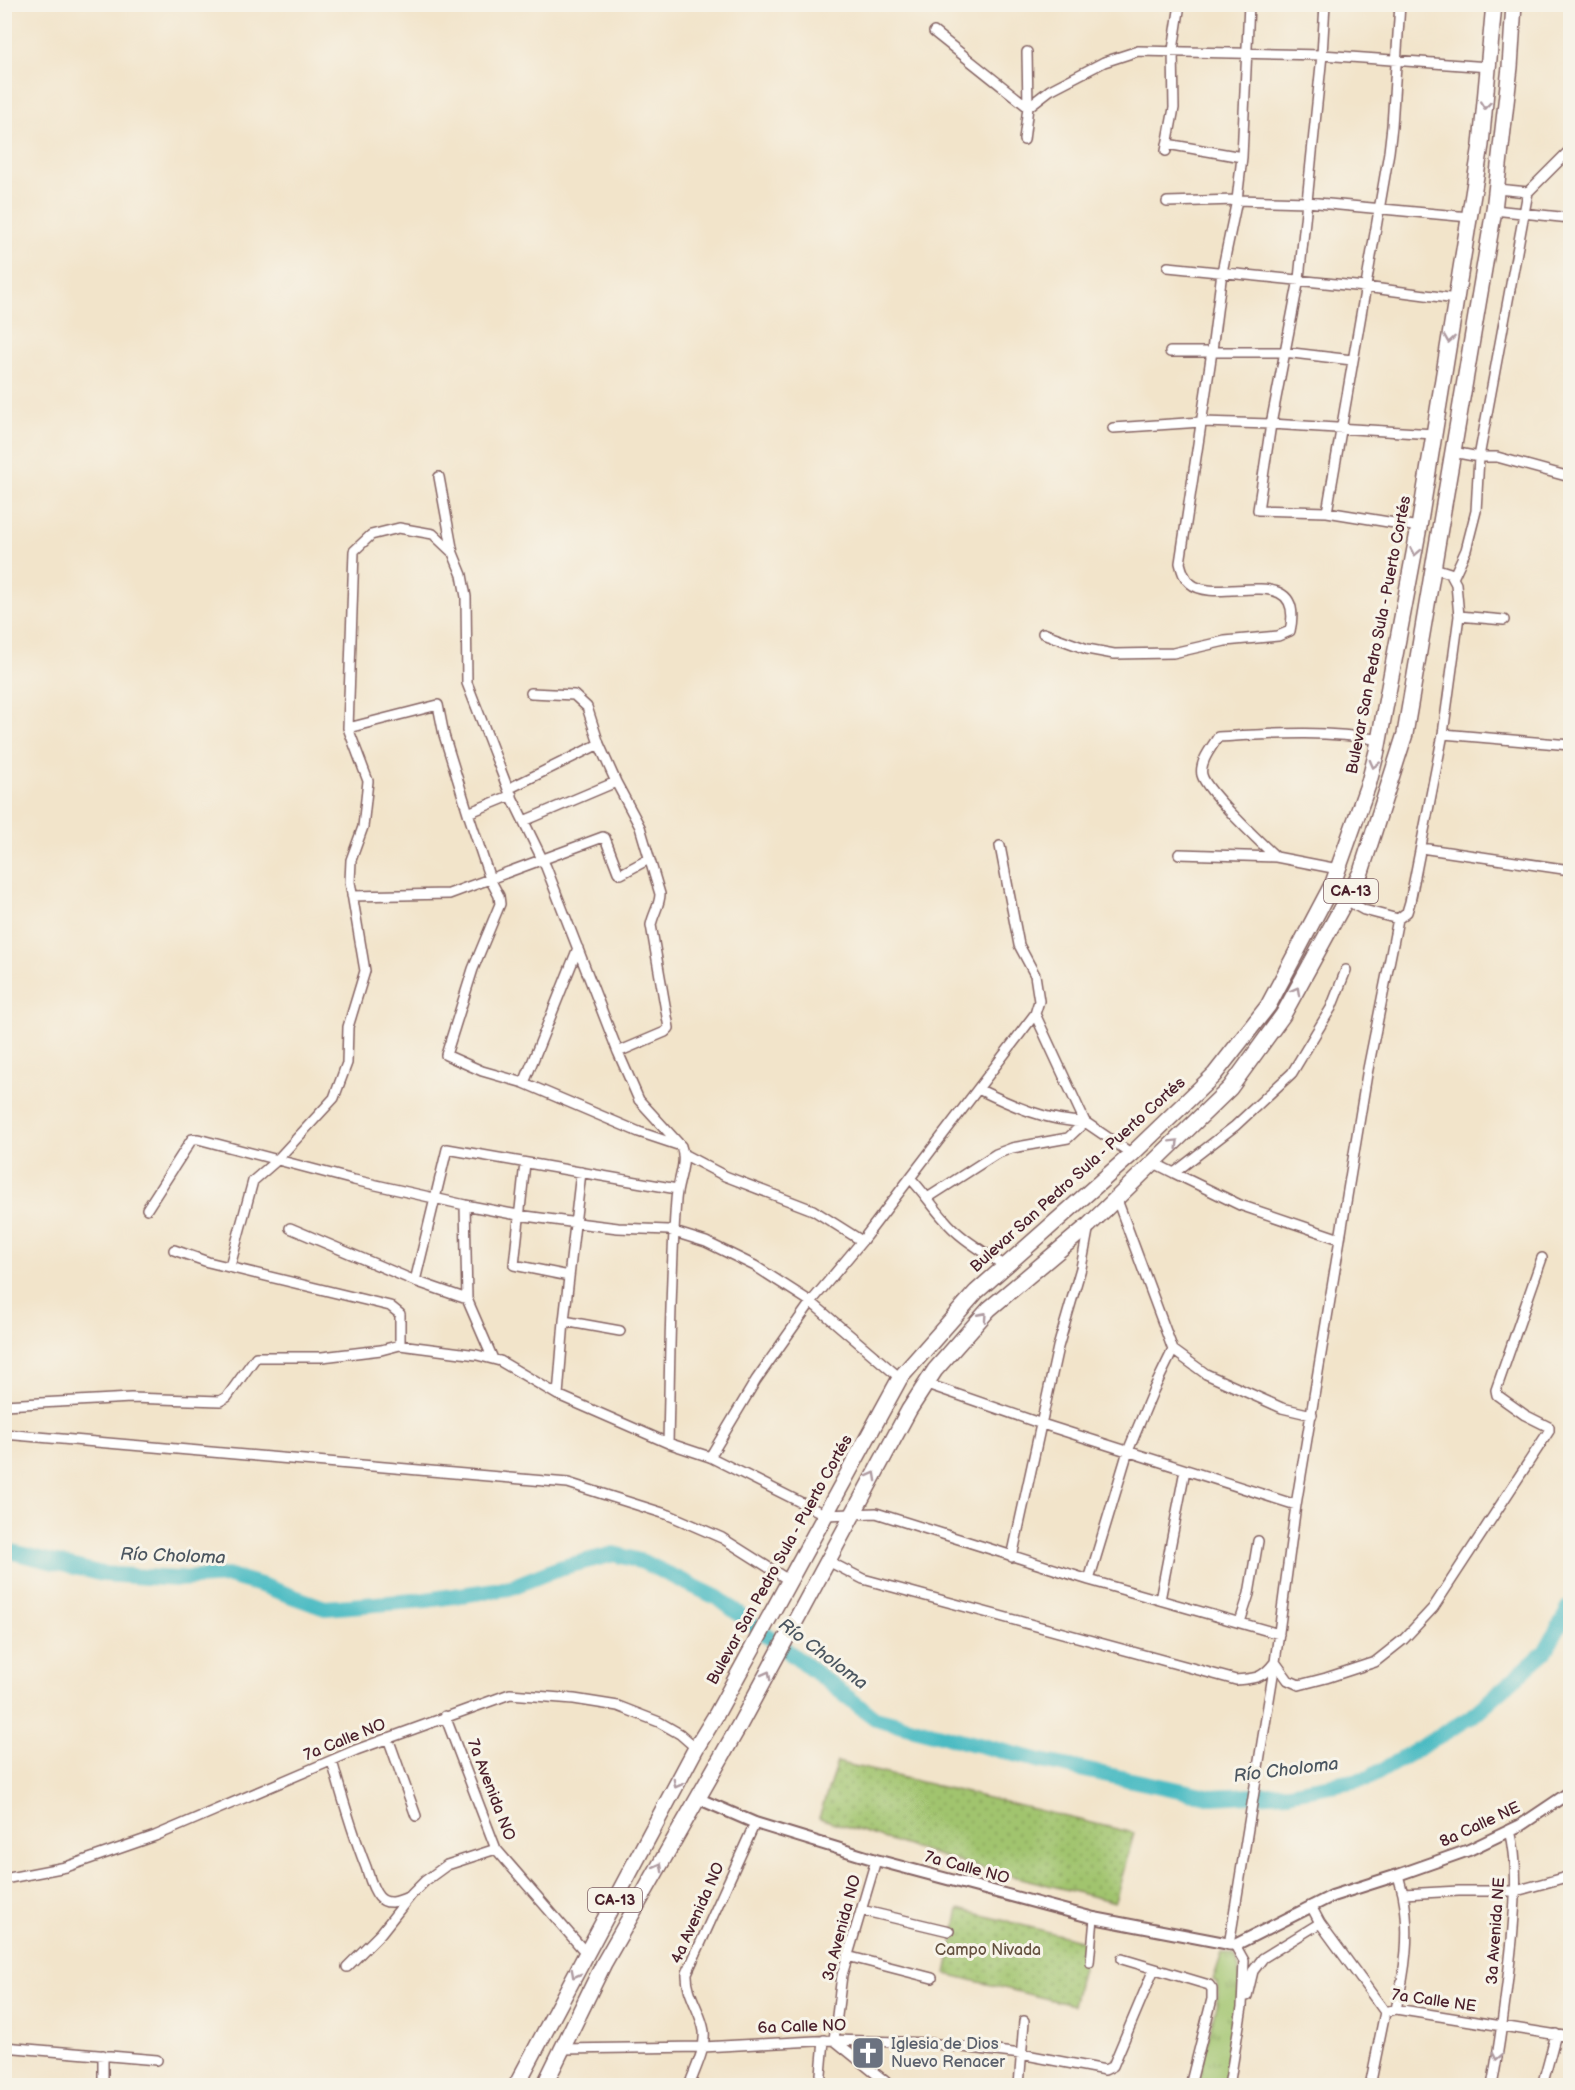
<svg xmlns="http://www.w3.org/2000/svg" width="1575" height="2090" font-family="'Balsamiq Sans',sans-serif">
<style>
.grass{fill:url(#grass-tufts);stroke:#76724c;stroke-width:1.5}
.park{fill:url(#park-dots);stroke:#76724c;stroke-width:1.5}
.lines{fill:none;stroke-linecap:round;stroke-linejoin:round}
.river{stroke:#4cbbc3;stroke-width:16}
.pedestrian-casing{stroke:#856463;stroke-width:10}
.minor-casing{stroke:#856463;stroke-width:12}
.tertiary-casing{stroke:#856463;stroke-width:14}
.trunk-casing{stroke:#856463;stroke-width:18}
.pedestrian{stroke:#fff;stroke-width:7}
.minor{stroke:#fff;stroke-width:9}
.tertiary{stroke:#fff;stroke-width:10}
.trunk{stroke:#fff;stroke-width:15}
.oneway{stroke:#ae9aa0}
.labels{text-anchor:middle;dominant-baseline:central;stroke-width:6;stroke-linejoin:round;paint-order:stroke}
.shield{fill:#f7f3e8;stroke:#7e5f64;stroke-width:1.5}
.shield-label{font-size:15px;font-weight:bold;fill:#4a1f2b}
.street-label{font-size:16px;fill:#4a1f2b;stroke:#f7f3e8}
.park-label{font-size:16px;fill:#64513f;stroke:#f7f3e8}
.worship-label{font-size:16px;fill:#5b616d;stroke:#f7f3e8;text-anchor:start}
.water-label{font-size:18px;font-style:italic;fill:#4b5660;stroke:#f7f3e8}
</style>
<defs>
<pattern id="grass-tufts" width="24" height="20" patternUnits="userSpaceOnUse" patternTransform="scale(1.5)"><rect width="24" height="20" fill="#a1c46e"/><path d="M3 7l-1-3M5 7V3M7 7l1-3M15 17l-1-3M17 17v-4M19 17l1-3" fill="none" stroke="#859f5b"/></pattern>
<pattern id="park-dots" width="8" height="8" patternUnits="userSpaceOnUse" patternTransform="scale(1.5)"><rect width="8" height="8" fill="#a1c46e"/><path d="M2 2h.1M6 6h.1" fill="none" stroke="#859f5b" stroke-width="1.8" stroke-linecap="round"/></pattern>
</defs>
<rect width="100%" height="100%" fill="#f7f3e8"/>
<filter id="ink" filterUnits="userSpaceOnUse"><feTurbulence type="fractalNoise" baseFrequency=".0167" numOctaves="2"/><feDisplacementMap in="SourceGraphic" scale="12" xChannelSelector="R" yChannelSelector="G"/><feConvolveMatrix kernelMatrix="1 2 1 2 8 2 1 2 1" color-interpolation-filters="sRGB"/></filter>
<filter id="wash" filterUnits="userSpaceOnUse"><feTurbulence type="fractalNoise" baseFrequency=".008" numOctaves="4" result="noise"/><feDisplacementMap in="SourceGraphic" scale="24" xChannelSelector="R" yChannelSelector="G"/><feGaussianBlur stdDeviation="1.35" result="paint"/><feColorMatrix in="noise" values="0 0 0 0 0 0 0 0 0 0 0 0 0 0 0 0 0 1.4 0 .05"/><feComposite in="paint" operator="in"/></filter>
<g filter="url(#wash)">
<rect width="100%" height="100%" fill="#f2e4ca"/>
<!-- grass -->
<path class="grass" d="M1222 1953 1234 1955C1250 1978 1229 2057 1224 2085L1198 2086 1218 1996 1217 1983 1213 1980Z"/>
<!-- park -->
<path class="park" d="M837 1762 1134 1833 1115 1902 962 1863 819 1818Z
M959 1909 1088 1942 1073 2005 946 1974Z"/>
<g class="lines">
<!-- river -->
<path class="river" d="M4 1550 103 1574 177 1579 229 1576 261 1585 325 1608 426 1600 509 1588 559 1568 614 1554 643 1562 718 1598 875 1718 1037 1760 1212 1797 1288 1793 1369 1778 1471 1717 1545 1652 1570 1607"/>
</g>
</g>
<g filter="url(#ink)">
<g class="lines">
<!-- pedestrian casing -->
<g class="pedestrian-casing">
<path id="pedestrian" d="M1090 1963 1094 1918"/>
</g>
<!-- minor casing -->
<g class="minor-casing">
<path id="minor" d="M1325 4 1322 55 1299 279 1271 424 1258 510 1327 512 1419 527
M934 32 1028 107 1027 52
M1024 140 1028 107 1050 90 1104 62 1138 51 1322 55 1489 67
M1167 144 1242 157
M1166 151 1174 108 1173 50 1180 4
M1497 189 1528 192 1570 150
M1167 202 1237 200 1307 202 1469 217
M1494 210 1570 218
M1168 267 1365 287 1456 299
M1170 352H1284L1352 360
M1113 428 1201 422 1271 424 1434 434
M1453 452 1479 457H1497L1570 477
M439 477 453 553
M1327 512 1389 152 1392 126 1400 4
M1453 578 1466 550 1476 511 1479 457 1528 192
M1459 616 1504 620
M1043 633 1087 649 1114 654 1173 653 1225 641 1278 636 1290 631C1306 559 1216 607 1190 583 1184 578 1182 571 1180 563L1211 358 1222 272 1237 200 1242 157 1249 4
M531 693 574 695 587 707 599 744 616 782 640 827 660 894C660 905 653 914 651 925L669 1028 665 1032 618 1052
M348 728 438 705 444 735 468 813 490 879 499 896 500 904 473 969 446 1055 482 1071 524 1083 639 1132 681 1146
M1443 734 1570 745
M508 789 599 744
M468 813 512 795
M524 821 616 782
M1421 848 1570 870
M1179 854 1276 857 1338 869
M1276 857C1262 844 1206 791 1202 775 1199 762 1212 747 1218 737 1272 734 1327 730 1379 740
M352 896 449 894 603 837 605 838 618 872 621 874 649 859
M1346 900 1364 910 1398 919 1407 912 1410 902 1443 734 1459 616 1456 584 1450 573 1434 568
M1035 1014 1085 1122 1132 1154
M524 1083 578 948
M978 1089C1011 1105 1048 1122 1085 1122
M685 1155 725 1176 813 1210 862 1241
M525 1163 514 1265 569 1276
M1154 1163 1174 1173 1235 1126 1292 1073 1331 1008 1346 970
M910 1178C923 1191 932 1206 944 1219 960 1239 985 1252 1005 1266
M929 1197 996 1154 1012 1148 1068 1138 1085 1122
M1116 1197 1173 1350 1206 1374 1282 1408 1312 1415
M465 1205 467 1299 493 1359
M147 1209 192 1139H198L354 1180 465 1205 518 1215 577 1223 618 1228 668 1230 706 1242 755 1266 811 1302 900 1378
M290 1228 415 1281 467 1299
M1340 1239 1367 1074 1398 919
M174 1250 208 1262 390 1306 400 1314V1345
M230 1266 253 1181 276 1161 334 1098 347 1063 348 1027 365 971 350 882 351 860 363 827 368 781 348 728 354 551 371 535 399 528 433 534 453 553 462 575 466 597 467 683 476 706 508 789 546 867 618 1052 639 1100 681 1146C688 1163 677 1182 676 1200 670 1281 670 1362 668 1443
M415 1281 447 1149 677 1189
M564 1321 620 1331
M927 1384 1042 1424 1296 1505 1340 1239 1240 1205 1174 1173
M558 1395 564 1321 581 1172
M4 1405 131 1398 220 1401 227 1397 256 1357H322L381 1350 400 1345 477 1355 500 1361 558 1395 668 1443 710 1457 826 1515 876 1513 1089 1580 1279 1634
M4 1434 568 1483 669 1515 722 1538 790 1581
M710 1457 756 1380 811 1302 862 1241 1035 1014 1039 1001 1035 975 1019 945 1000 846
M1296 1505 1275 1662 1288 1680 1299 1685 1326 1678 1375 1662 1404 1639 1433 1608 1549 1431V1427L1525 1415 1497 1395 1496 1390 1542 1258
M1012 1557 1058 1347 1081 1268 1089 1225
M828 1561 863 1579 1236 1680C1256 1678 1262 1679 1275 1662
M1089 1580 1128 1451 1153 1391 1173 1350
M1160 1600 1185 1470
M1240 1622 1249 1594 1258 1541
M445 1716 496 1849 586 1953
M388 1738 416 1816
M332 1761C342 1797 352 1832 366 1867 369 1876 372 1889 379 1897 387 1906 399 1901 408 1897
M876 1860 842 1975 834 2040 891 2086
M1398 1875 1403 1894 1459 1891H1516L1570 1876
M4 1879 66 1867 155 1836 356 1750 510 1694 574 1699 618 1706 659 1722 680 1734 696 1748
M1311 1906 1320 1923 1385 2012 1396 2009 1570 2037
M861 1910 949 1931
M1229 1945 1275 1663
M847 1956 932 1978
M1122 1959 1209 1985 1212 1989V1999L1190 2086
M347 1967 381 1933 411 1895 425 1881 447 1865 496 1849
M1247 1996 1253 1971 1263 1958 1320 1923
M1396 2009C1405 1972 1411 1933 1403 1894
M4 2047 157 2060
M560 2049 703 2047 834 2040 929 2043 1021 2054 1105 2070 1113 2066 1154 1969
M103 2055V2086
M689 2086C695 2069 706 2049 704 2031 701 2011 686 1994 687 1973L755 1823
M820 2086 824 2040
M1019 2086 1024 2021
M1229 2086 1242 2007 1244 1961 1235 1945
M1370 2086 1385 2012
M1492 2086C1501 2037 1507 1989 1512 1940 1515 1903 1519 1866 1510 1830
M1542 2086 1556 2034"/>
</g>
<!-- tertiary casing -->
<g class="tertiary-casing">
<path id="tertiary" d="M697 1798 755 1823 876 1860 1094 1918 1235 1945 1332 1896 1398 1875 1469 1850 1521 1825 1570 1792"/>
</g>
<!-- trunk casing -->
<g class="trunk-casing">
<path id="trunk" d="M516 2086 696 1748 716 1715 900 1378 976 1292 1132 1154 1214 1075 1268 1006 1333 883 1369 782 1377 751 1419 527 1481 145 1494 4
M544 2086 604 1963 739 1726 909 1410 935 1370 989 1309 1089 1225 1230 1088 1283 1015 1361 872 1405 734 1494 210 1510 67 1514 4"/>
</g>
<!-- pedestrian -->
<use href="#pedestrian" class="pedestrian"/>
<!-- minor -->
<use href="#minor" class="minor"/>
<!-- tertiary -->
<use href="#tertiary" class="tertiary"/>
<!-- trunk -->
<use href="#trunk" class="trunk"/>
</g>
<!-- one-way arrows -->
<defs><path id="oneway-chevron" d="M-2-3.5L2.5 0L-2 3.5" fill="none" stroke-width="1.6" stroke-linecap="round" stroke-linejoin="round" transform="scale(1.5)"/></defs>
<g class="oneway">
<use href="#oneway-chevron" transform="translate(1485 105) rotate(96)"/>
<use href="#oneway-chevron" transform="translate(1449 339) rotate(99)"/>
<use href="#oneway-chevron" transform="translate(1415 552) rotate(101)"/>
<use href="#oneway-chevron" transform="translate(1374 764) rotate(105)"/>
<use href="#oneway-chevron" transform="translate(1296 991) rotate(-61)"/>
<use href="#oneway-chevron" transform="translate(1175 1143) rotate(-45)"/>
<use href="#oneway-chevron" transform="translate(983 1316) rotate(-48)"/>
<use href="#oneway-chevron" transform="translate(873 1476) rotate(-61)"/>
<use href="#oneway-chevron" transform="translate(767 1675) rotate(-61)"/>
<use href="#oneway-chevron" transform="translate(677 1784) rotate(118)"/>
<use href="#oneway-chevron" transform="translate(659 1867) rotate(-61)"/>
<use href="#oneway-chevron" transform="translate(575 1974) rotate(118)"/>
<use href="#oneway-chevron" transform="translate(1497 2056) rotate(101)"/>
</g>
</g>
<!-- icons -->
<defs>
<g id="church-square" transform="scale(1.725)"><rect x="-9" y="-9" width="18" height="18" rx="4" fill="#6b7280" stroke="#f7f3e8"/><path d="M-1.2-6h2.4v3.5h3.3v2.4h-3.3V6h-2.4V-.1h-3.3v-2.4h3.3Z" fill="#fff"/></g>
</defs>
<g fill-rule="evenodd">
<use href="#church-square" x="868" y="2053"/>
</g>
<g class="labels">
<!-- shield labels -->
<g class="shield">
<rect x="1324" y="879" width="54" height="24" rx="4.5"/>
<rect x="588" y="1888" width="54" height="24" rx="4.5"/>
</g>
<g class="shield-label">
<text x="1351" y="891">CA-13</text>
<text x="615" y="1900">CA-13</text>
</g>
<!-- street labels -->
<g class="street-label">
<text transform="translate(1379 635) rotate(-79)">Bulevar San Pedro Sula - Puerto Cortés</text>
<text transform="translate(1078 1175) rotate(-42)">Bulevar San Pedro Sula - Puerto Cortés</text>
<text transform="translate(780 1560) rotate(-61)">Bulevar San Pedro Sula - Puerto Cortés</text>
<text transform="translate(345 1740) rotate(-22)">7a Calle NO</text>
<text transform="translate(491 1790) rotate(69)">7a Avenida NO</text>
<text transform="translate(1480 1825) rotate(-25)">8a Calle NE</text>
<text transform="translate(967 1868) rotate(15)">7a Calle NO</text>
<text transform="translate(698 1913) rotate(-66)">4a Avenida NO</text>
<text transform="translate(842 1928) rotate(-75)">3a Avenida NO</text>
<text transform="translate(1496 1931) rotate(-86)">3a Avenida NE</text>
<text transform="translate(1434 2001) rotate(8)">7a Calle NE</text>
<text transform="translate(802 2027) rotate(-2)">6a Calle NO</text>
</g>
<!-- park labels -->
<g class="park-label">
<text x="988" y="1950">Campo Nivada</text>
</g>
<!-- worship labels -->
<g class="worship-label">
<text x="891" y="2044">Iglesia de Dios<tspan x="891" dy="18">Nuevo Renacer</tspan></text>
</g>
<!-- water labels -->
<g class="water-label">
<text transform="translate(173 1556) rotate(2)">Río Choloma</text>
<text transform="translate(823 1654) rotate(37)">Río Choloma</text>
<text transform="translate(1286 1770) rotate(-7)">Río Choloma</text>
</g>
</g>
<!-- margin -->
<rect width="1575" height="2090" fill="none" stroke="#f7f3e8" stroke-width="24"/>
</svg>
